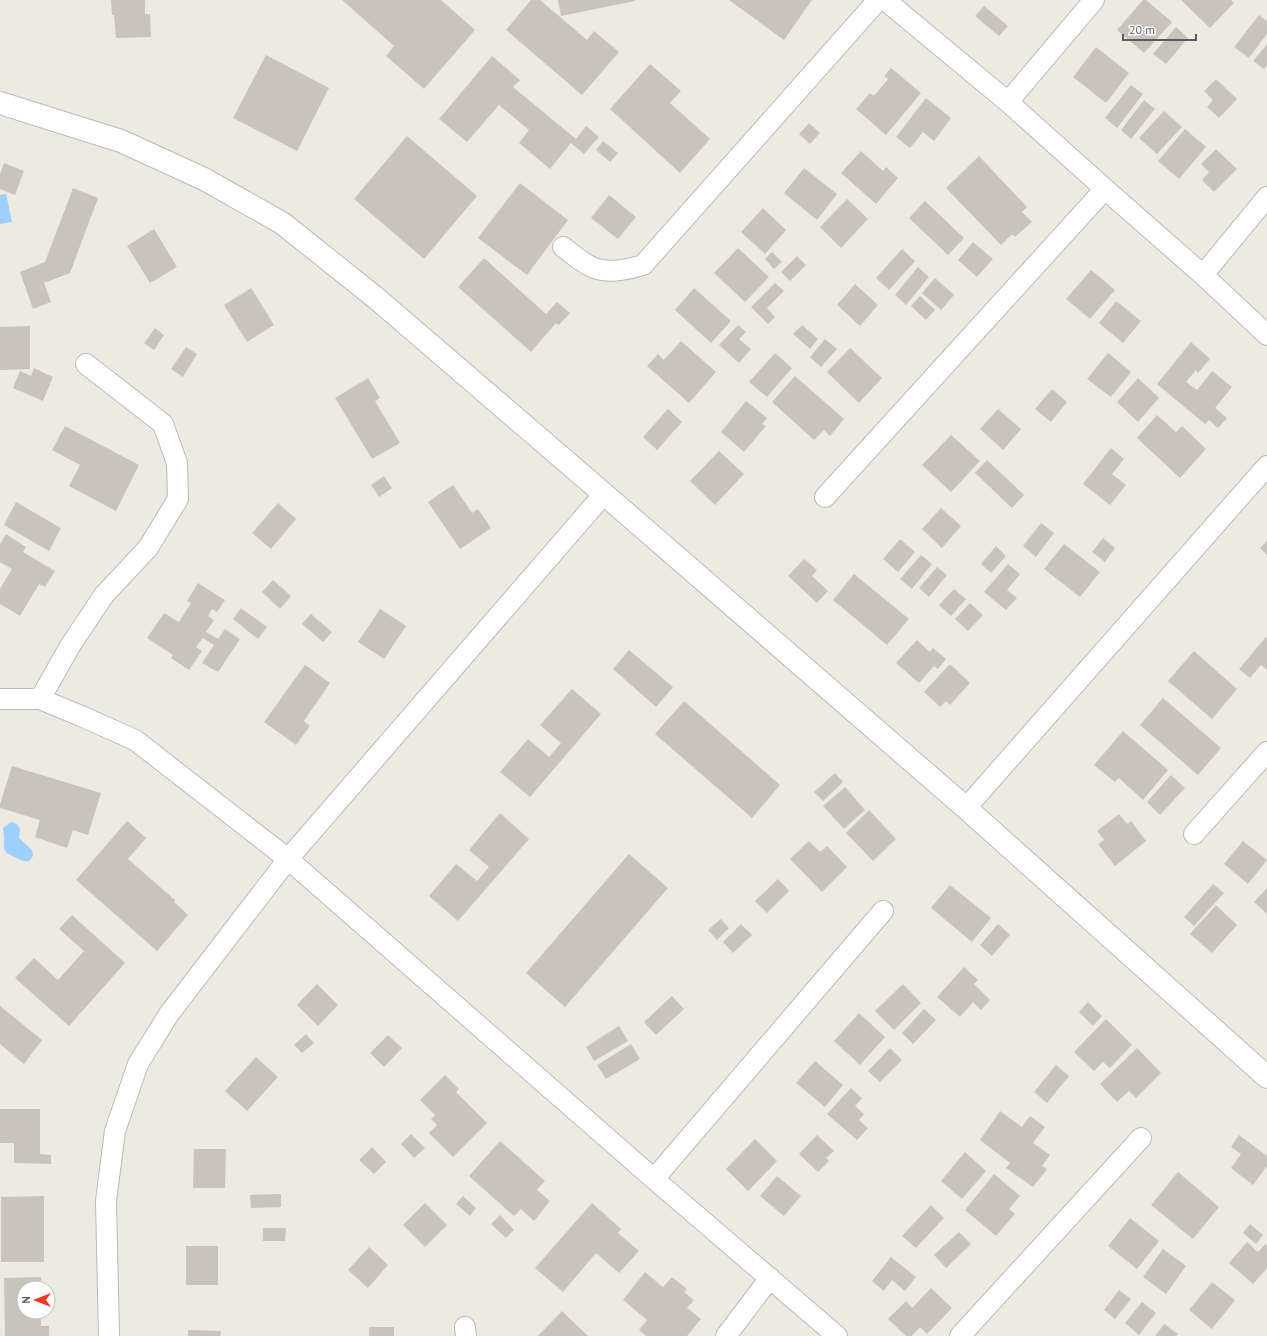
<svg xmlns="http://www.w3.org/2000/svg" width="1267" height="1336" font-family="'PT Sans',sans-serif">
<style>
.water{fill:#9dd0ff}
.building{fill:#c8c4bc}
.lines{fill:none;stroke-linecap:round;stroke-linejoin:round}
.minor-casing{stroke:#b8bac0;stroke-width:22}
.tertiary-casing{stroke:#b8bac0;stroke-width:24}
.minor{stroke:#fff;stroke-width:20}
.tertiary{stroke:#fff;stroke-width:22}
</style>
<rect width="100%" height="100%" fill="#edebdf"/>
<!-- water -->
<path class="water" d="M6 194 12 222 0 224V195Z
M11 822 17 824 20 830 19 838 32 850 33 856 29 861C23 862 21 860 17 858 2 852 4 851 4 837 4 834 3 831 3 828Z"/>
<!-- building -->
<path class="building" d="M111 0H145V14H150L151 37 116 38 114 15H112Z
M342 0H441L475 30 424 89 386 56 394 46Z
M531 0H540L587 40 594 31 619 52 582 95 506 30Z
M558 0H635V1L561 16Z
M729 0H812L784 40Z
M1143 0H1146L1172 22 1144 53 1117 30Z
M1181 0H1231L1234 3 1210 28Z
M984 6 1008 26 999 36 975 16Z
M1259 15 1267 21V34L1249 58 1234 47Z
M1176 27 1188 38 1166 64 1153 54Z
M1267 44V65L1264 69 1253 61Z
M1096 47 1129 73 1106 103 1073 77Z
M266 55 329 88 297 151 233 118Z
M492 56 520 80 513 87 576 139 586 126 599 137 584 154 571 143 550 169 519 143 529 130 499 105 467 142 439 119Z
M650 64 681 91 670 103 710 139 680 173 610 109Z
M891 68 921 93 886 135 856 109 870 93 874 96 888 79 884 76Z
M1216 79 1237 99 1219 118 1207 107 1213 100 1204 91Z
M1131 85 1143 94 1117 128 1105 118Z
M926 98 951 118 934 141 923 132 910 148 896 137Z
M1144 100 1155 109 1131 139 1121 130Z
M1164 111 1182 127 1157 154 1139 138Z
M809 123 820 133 810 144 799 134Z
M1185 129 1206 147 1179 179 1158 161Z
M407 136 477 196 424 259 354 199Z
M603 141 618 153 610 162 596 150Z
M1216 149 1237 169 1214 192 1202 180 1209 172 1201 164Z
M861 151 883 171 886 167 898 178 876 204 841 173Z
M979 156 1027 207 1022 212 1032 222 1015 237 1012 234 1001 245 946 188Z
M4 163 24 171 15 195 0 189V174Z
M804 168 837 194 817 220 784 193Z
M520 183 568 220 527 275 478 238Z
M73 188 98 198 70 273 44 283 51 302 33 309 20 272 45 262Z
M609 195 636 217 618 239 591 218Z
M847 199 868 219 841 248 820 227Z
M925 201 964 238 948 255 909 218Z
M763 208 786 230 765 254 741 232Z
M154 229 177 267 150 283 127 246Z
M973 242 993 259 977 277 958 260Z
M738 248 769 277 745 302 714 273Z
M902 249 915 261 889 290 876 278Z
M772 252 782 262 774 269 765 259Z
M797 256 806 265 790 281 781 272Z
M484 258 546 314 557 302 570 313 559 325 556 323 531 352 458 287Z
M918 267 929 277 906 305 895 295Z
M1091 270 1115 290 1090 319 1066 299Z
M935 278 954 295 941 310 922 293Z
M775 283 784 291 767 308 775 317 768 324 751 307Z
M855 284 878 305 860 326 837 305Z
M251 288 274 325 247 342 224 305Z
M694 288 731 321 711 343 675 310Z
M920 296 935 310 926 320 911 306Z
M1116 301 1141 321 1123 343 1099 323Z
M738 325 746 332 739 339 751 349 739 363 719 345Z
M802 325 818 339 810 349 793 334Z
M30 326V369L0 370V327Z
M155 328 164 335 154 350 144 343Z
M825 339 837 349 821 367 810 357Z
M681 341 716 372 689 403 647 366 658 354 664 360Z
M1191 342 1210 359 1198 373 1196 370 1186 382 1197 390 1212 371 1232 387 1215 408 1227 418 1218 428 1209 420 1205 424 1157 384Z
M186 347 197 354 183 377 171 369Z
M850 348 882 378 859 403 827 372Z
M775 353 792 368 767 397 749 382Z
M1108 353 1131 372 1111 397 1087 379Z
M34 368 53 377 43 401 13 388 20 371 31 376Z
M795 376 844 419 830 436 824 430 814 440 772 402Z
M368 378 380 398 375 401 400 443 372 459 335 398Z
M1138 378 1159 398 1138 422 1117 402Z
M1052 389 1067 402 1051 422 1035 409Z
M746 401 767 418 762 424 766 426 744 452 721 432Z
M668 409 682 422 657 450 643 437Z
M998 409 1021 429 1003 450 980 429Z
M1157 415 1176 432 1182 426 1206 449 1180 478 1137 438Z
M65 426 139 465 116 511 69 486 80 465 52 450Z
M951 435 980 461 951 492 922 465Z
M1111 448 1124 459 1112 474 1126 485 1110 505 1083 484Z
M719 451 744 474 715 505 690 481Z
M987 460 1024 495 1012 508 975 473Z
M384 476 392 488 379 497 371 485Z
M453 485 472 513 478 509 491 528 460 549 428 502Z
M16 502 61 528 49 551 4 525Z
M278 503 296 519 271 549 252 533Z
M941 508 961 526 942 548 922 529Z
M1041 523 1054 533 1036 557 1023 546Z
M6 534 26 547 23 552 55 571 45 587 39 584 20 616 0 604V589L12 569 0 562V544Z
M1103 538 1115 548 1105 562 1092 552Z
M900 539 915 552 898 572 883 559Z
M1267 541V555L1260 548Z
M1064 544 1100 572 1080 597 1044 569Z
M996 546 1006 556 991 573 981 564Z
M921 555 932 564 912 589 900 579Z
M804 559 817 570 812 576 828 591 817 603 788 576Z
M1008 564 1020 574 1007 590 1017 598 1006 610 984 592Z
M937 567 947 575 929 597 919 588Z
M854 574 909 619 887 645 833 600Z
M273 580 291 596 280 609 262 592Z
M198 583 225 600 217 612 212 609 208 616 214 620 206 632 218 639 225 629 240 639 218 672 202 663 214 645 203 638 196 647 202 651 189 670 171 658 173 655 147 638 164 613 179 622 191 603 187 601Z
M954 589 966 599 951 616 939 605Z
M970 603 983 615 968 631 955 619Z
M241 608 267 627 258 639 233 619Z
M380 609 406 626 384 659 358 642Z
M311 614 332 632 323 642 302 624Z
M1266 637 1267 638V670L1261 665 1250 678 1239 669Z
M917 640 930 652 933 648 946 659 938 669 934 666 919 683 896 663Z
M629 650 673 687 656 707 613 669Z
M1194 651 1237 689 1212 719 1168 681Z
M950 664 970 683 950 705 946 701 940 707 924 692Z
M305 665 330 683 304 721 310 726 296 745 264 722Z
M572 689 601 714 530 797 500 772 528 739 549 757 561 743 540 725Z
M1163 698 1221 748 1198 775 1140 725Z
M684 701 780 785 752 818 655 734Z
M1123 731 1168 770 1143 800 1119 778 1115 782 1094 765Z
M12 766 101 793 88 835 73 830 67 848 35 837 40 820 0 808V804Z
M835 773 843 782 823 801 814 792Z
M1171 775 1185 788 1160 815 1147 802Z
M845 787 865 810 844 829 823 806Z
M869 810 896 839 873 861 846 833Z
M500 813 529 839 458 921 429 896 456 864 477 881 489 867 469 850Z
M1119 814 1127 824 1131 821 1146 841 1115 866 1098 844 1104 840 1097 831Z
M127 821 146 838 128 859 175 900 174 902 188 915 157 951 76 880Z
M809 841 820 852 827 846 847 867 822 892 790 859Z
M1243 841 1267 860 1248 884 1224 864Z
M629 854 668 888 565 1007 526 973Z
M778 879 789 891 767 913 755 901Z
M1213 884 1224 893 1194 926 1184 917Z
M950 885 991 918 972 942 931 908Z
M1267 888V914L1254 902Z
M1216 905 1237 925 1212 953 1190 934Z
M72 915 125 963 69 1026 15 978 34 958 58 980 84 951 59 929Z
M721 919 729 928 717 940 708 930Z
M741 924 752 935 733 953 723 942Z
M998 924 1010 935 992 956 980 945Z
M964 967 978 980 974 984 990 1000 981 1010 973 1002 960 1017 937 997Z
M317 984 338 1005 318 1026 297 1005Z
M903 984 921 1003 894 1030 875 1011Z
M672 996 684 1009 656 1035 644 1022Z
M1088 1002 1102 1016 1093 1026 1079 1012Z
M0 1006 42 1040 24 1064 0 1044Z
M924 1009 936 1020 913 1044 902 1033Z
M859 1013 885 1037 860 1065 834 1041Z
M1106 1019 1132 1045 1110 1068 1103 1062 1094 1071 1074 1052Z
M619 1026 628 1041 594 1061 586 1047Z
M306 1034 314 1043 302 1053 294 1045Z
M388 1035 402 1048 384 1067 370 1053Z
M631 1044 640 1059 606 1079 597 1065Z
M890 1048 902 1060 880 1082 868 1071Z
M1137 1048 1161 1073 1136 1098 1129 1091 1117 1102 1100 1084Z
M256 1057 278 1077 247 1111 225 1091Z
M815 1061 843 1085 825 1107 796 1083Z
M1056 1065 1069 1076 1047 1103 1034 1092Z
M445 1075 459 1089 456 1092 487 1123 453 1157 429 1133 437 1125 431 1119 435 1115 420 1100Z
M851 1088 862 1098 855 1106 864 1114 859 1120 868 1128 857 1140 827 1114Z
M0 1109H40V1154L51 1155V1164L14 1163V1143H0Z
M1000 1111 1022 1127 1030 1116 1045 1127 1033 1143 1050 1155 1042 1166 1047 1169 1033 1187 1006 1168 1010 1163 980 1140Z
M411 1134 425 1148 414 1158 401 1144Z
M817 1135 834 1151 826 1158 829 1161 818 1172 799 1154Z
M1239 1135 1267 1156V1166L1253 1185 1231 1168 1241 1154 1231 1147Z
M755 1139 777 1161 748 1191 726 1169Z
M500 1141 545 1181 537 1190 550 1201 534 1221 521 1209 514 1216 469 1176Z
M372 1147 386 1162 374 1174 359 1160Z
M194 1149H226L225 1188H193Z
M965 1152 986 1171 962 1199 941 1181Z
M1178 1172 1219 1207 1193 1239 1151 1205Z
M994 1174 1020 1196 1009 1209 1015 1214 996 1236 965 1210Z
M777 1176 801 1196 784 1216 760 1196Z
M281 1194V1207L251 1208 250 1195Z
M44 1196V1262H1V1197Z
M463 1196 476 1208 470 1216 456 1204Z
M425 1203 447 1225 425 1247 403 1225Z
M592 1203 621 1229 618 1233 639 1251 619 1273 596 1253 563 1292 535 1268Z
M931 1205 944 1218 916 1248 902 1236Z
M500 1215 514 1230 506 1238 491 1224Z
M1130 1218 1159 1241 1137 1269 1108 1246Z
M1250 1224 1263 1235 1256 1244 1243 1233Z
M263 1228H286L285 1241H263Z
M959 1232 971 1244 946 1268 934 1255Z
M1247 1242 1258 1252 1265 1244 1267 1246V1268L1253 1284 1229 1263Z
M186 1246H218V1285H186Z
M369 1247 388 1265 368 1288 348 1270Z
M1163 1249 1186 1266 1166 1294 1143 1277Z
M891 1257 916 1277 905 1291 892 1280 884 1291 872 1281Z
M645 1272 663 1287 672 1277 687 1289 684 1292 694 1300 687 1308 701 1319 687 1336H646L639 1330 647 1320 623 1300Z
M41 1277V1288H24V1312H41V1326H49V1336H5L4 1278Z
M1212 1282 1235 1300 1212 1329 1189 1310Z
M931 1288 952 1308 927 1334 920 1327 912 1336H906L888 1319 906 1301 912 1308Z
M1119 1290 1131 1299 1115 1319 1104 1310Z
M1142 1302 1156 1313 1139 1335 1125 1323Z
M562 1311 588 1336H538Z
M1164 1324 1178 1334 1176 1336H1155Z
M369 1327H394V1336H369Z
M188 1330 221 1331 220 1336H188Z"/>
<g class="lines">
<!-- minor casing -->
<g class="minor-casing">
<path id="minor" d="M885 0 1008 102 1105 189 1203 275 1267 335
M1008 102 1094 0
M563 247C571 253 579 260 588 265 605 275 626 270 643 265L878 0
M1203 275 1267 197
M825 497 1105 189
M0 699H40L81 716 135 740 288 859 654 1179 837 1336
M40 699 70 646 104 595 148 548 178 499 177 463 163 424 86 364
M966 808 1267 466
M1194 834 1267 752
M654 1179 883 911
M465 1327 466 1336
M109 1336 106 1201 115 1131 138 1064 169 1014 288 859 604 494
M726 1336 770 1278
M960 1336 1141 1138"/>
</g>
<!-- tertiary casing -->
<g class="tertiary-casing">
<path id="tertiary" d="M0 103 121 141 204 179 282 223 376 298 604 494 966 808 1267 1077"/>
</g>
<!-- minor -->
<use href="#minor" class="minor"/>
<!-- tertiary -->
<use href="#tertiary" class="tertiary"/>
</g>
<!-- north arrow -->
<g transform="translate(36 1300) rotate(270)"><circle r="19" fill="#ffffff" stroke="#bcbec0"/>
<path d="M0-3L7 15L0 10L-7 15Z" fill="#f6371d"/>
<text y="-6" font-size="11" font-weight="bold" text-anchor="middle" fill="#585c62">N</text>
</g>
<!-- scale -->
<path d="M1123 34v6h73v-6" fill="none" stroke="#585c62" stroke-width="2"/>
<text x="1129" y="34" font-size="12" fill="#585c62" stroke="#ffffff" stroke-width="3" paint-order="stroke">20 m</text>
</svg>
